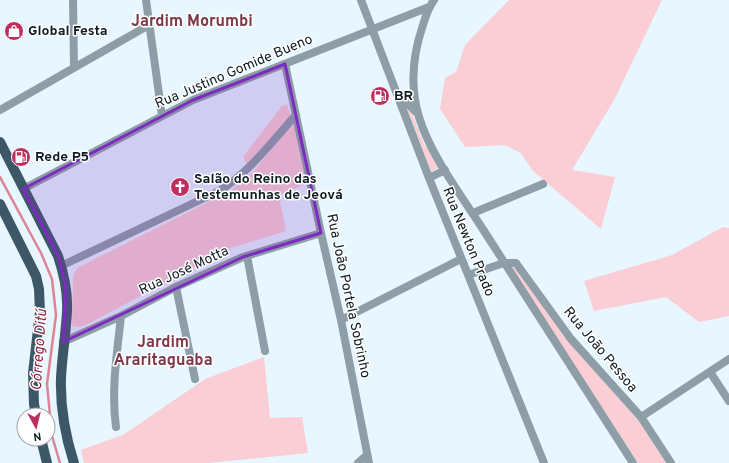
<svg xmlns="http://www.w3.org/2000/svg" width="729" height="463" font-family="Overpass,sans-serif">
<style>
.green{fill:#fbcdd4}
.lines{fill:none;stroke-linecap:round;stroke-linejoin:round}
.stream{stroke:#df8497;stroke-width:2.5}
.minor{stroke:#8e9ea7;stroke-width:8}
.major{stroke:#3c5867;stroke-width:10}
.marked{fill:#7b2cbf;fill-opacity:0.2;stroke:#7b2cbf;stroke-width:3;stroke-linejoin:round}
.labels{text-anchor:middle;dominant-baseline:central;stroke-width:3;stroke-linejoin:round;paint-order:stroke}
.poi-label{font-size:14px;font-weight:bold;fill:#0d1b22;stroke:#fff;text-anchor:start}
.street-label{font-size:14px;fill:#0d1b22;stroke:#fff}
.water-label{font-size:15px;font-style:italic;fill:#902546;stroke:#fff}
.quarter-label{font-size:16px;font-weight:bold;fill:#7e3748;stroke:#fff}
</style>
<rect width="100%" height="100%" fill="#e7f6ff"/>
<!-- green -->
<path class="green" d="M509 0H662L614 100 572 170 615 177 601 229 532 170 521 153 505 145 465 147 440 109 445 78 456 72 465 45Z
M287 104 291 117 247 164 243 157 281 107Z
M406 106 411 111 424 144 434 156 440 167 431 172Z
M291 125H295L306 184 279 195 286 231 231 248 86 325 78 327 72 326 73 276 77 268 230 191 253 172Z
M723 227 729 228V316L699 322 666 297 594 311 584 281 672 255Z
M513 268H515L568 341 638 420 666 463H638L513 270Z
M264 357 270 418 302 417 308 453 208 463H84L81 450 123 435 205 379Z"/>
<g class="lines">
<!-- stream -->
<path class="stream" d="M0 177 41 253 52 279 56 315 47 384 52 436 60 463"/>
<!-- minor -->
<path class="minor" d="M73 0 74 67
M146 0 162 116
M361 0 429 178 544 463
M434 0C428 8 426 15 423 25 413 54 410 87 419 117 431 157 464 199 486 234 535 311 584 387 633 463
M285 64 321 233 341 320 369 463
M398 94 417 113
M0 110 149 25
M429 178 445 170
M23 189 193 100 429 7
M473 213 543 184
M247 256 265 351
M61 266 219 191C250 172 272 141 296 115
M468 275 504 263H516L571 339 641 417 671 463
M176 287 195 379
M341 320 461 259
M63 342 121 316 176 287 243 257 321 233
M710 372 729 401
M641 417 729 359
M116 427C111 391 117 353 121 316
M358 463 367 455"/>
<!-- major -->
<path class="major" d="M0 142 58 256C64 274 68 292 67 311 66 333 62 356 61 378 60 408 65 435 74 463
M0 204 36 276 39 289 40 312 33 373 34 404 36 415
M41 439 47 463"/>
</g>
<!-- marked area -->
<path class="marked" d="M285 64 321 233 243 257 63 342 66 288 58 256 23 189 193 100Z"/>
<!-- icons -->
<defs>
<g id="shop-disc" transform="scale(1)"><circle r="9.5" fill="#be2f5d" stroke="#fff"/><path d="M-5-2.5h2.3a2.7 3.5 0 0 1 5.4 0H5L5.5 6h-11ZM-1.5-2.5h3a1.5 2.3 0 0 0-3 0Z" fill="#fff"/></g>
<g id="fuel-disc" transform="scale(1)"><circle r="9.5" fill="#be2f5d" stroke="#fff"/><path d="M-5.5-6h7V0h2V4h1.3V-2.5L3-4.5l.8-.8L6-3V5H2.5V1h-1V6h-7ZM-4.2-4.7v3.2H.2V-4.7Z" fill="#fff"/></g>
<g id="church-disc" transform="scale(1)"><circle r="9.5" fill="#be2f5d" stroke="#fff"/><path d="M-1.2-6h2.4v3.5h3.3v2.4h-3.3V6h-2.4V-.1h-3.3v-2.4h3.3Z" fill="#fff"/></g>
</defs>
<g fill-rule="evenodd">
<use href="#shop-disc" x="14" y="31"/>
<use href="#fuel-disc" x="380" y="96"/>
<use href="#fuel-disc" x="21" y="157"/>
<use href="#church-disc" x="180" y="187"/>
</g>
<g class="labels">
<!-- poi labels -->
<g class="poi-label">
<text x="28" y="31">Global Festa</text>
<text x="394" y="96">BR</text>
<text x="35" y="157">Rede P5</text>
<text x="194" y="179">Salão do Reino das<tspan x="194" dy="16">Testemunhas de Jeová</tspan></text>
</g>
<!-- street labels -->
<g class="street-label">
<text transform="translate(234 72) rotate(-23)">Rua Justino Gomide Bueno</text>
<text transform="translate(468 242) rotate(68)">Rua Newton Prado</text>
<text transform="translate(184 271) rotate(-25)">Rua José Motta</text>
<text transform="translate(348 296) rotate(78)">Rua João Portela Sobrinho</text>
<text transform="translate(600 350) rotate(50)">Rua João Pessoa</text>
</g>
<!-- water labels -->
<g class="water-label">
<text transform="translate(40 350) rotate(-86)">Córrego Ditú</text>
</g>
<!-- quarter labels -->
<g class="quarter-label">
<text x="192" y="22">Jardim Morumbi</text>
<text x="163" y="343">Jardim<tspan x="163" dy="18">Araritaguaba</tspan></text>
</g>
</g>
<!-- north arrow -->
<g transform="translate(36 427) rotate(172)"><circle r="19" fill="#ffffff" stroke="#9ea4a7"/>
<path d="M0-3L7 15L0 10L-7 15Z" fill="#be2f5d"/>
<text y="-6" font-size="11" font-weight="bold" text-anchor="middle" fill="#0d1b22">N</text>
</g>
</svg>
